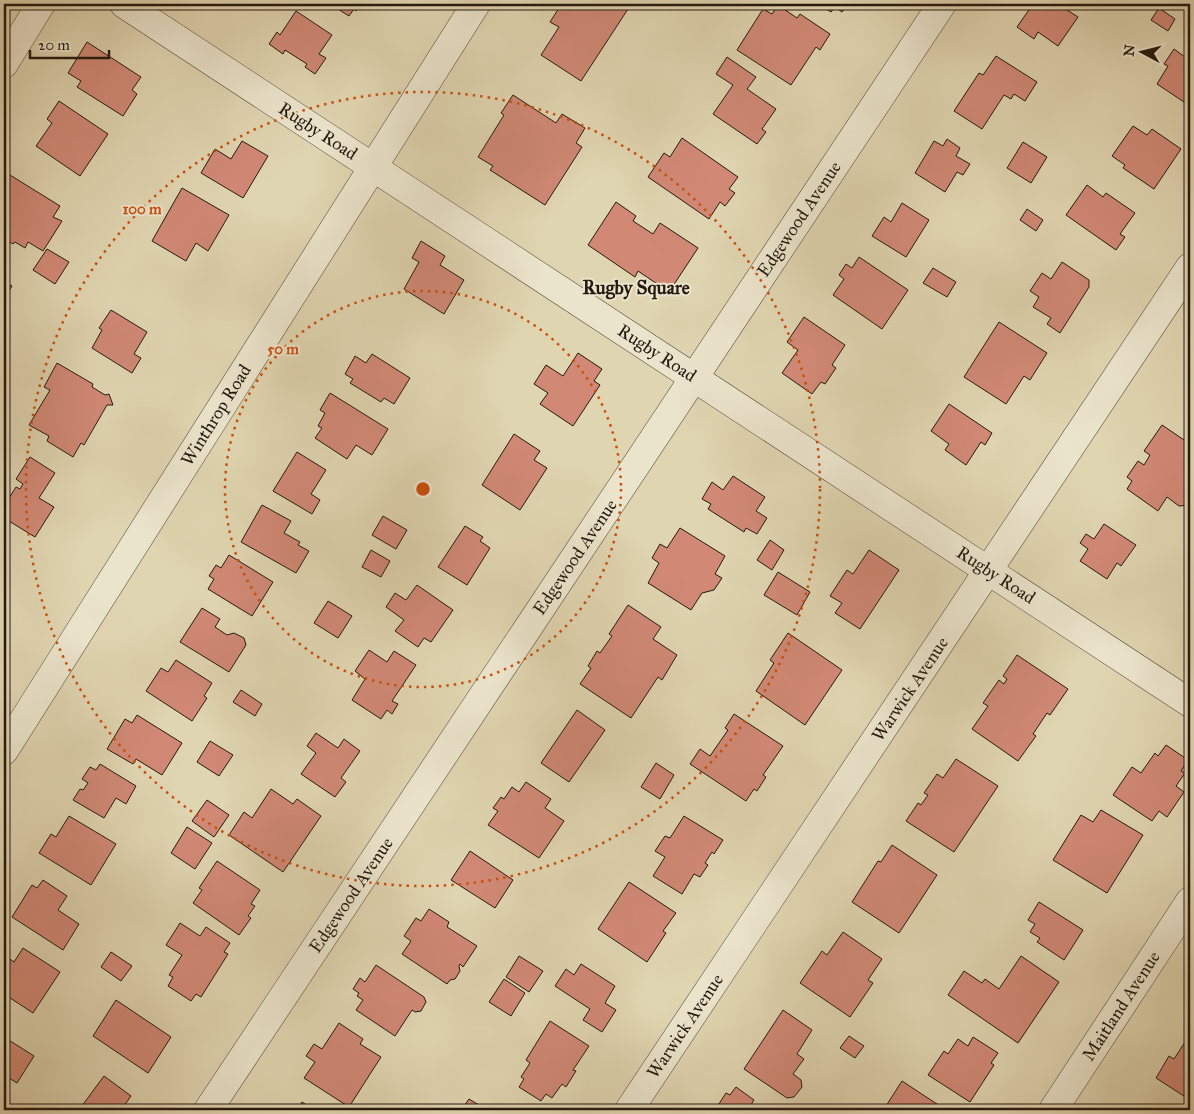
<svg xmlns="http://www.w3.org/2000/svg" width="1194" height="1114" font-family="'IM FELL Great Primer',serif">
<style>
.building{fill:#d18976;stroke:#241910}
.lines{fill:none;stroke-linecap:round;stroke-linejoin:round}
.minor-casing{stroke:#534838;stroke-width:29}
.minor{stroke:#ebe4cc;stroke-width:28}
.ring{fill:none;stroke:#cb4f0d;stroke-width:2.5;stroke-dasharray:2.5 5}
.labels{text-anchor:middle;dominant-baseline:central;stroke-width:4;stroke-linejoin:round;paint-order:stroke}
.street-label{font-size:18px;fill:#241910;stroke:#ebe4cc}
.neighbourhood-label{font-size:19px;font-weight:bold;fill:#241910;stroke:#ebe4cc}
.centre{fill:#cb4f0d;stroke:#ebe4cc;stroke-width:2.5}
.ring-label{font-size:15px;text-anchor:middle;font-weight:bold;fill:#cb4f0d;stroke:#ebe4cc;stroke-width:4;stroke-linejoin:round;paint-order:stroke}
</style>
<rect width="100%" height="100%" fill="#e0d5b1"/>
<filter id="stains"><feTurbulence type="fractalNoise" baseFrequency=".004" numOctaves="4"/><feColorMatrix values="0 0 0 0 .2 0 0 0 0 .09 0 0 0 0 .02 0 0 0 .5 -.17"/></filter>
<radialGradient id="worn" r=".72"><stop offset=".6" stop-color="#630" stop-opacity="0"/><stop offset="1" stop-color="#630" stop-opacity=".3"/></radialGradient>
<!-- building -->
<path class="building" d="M330 4H360L356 11 354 9 349 16Z
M573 4H600L601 5 602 4H620L628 9 581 81 541 55 559 27 550 22 561 5 569 10Z
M818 4H854L850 9 846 6 842 12 835 7 831 12Z
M1033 4H1058L1078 17 1058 46 1038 32 1034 39 1017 27Z
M778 5 797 18 800 14 830 34 820 50 816 47 791 85 737 50 763 9 772 14Z
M1159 8 1175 19 1168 31 1151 20Z
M296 11 332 35 319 54 326 58 315 74 305 67 307 64 285 50 283 54 269 44 277 32 280 35Z
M87 42 141 77 132 90 137 94 123 116 77 87 81 81 68 73Z
M1174 49 1189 60 1190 58V106L1157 84 1168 66 1164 64Z
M996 56 1037 82 1025 101 1014 94 1011 99 1004 95 982 129 954 111 979 73 983 75Z
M727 57 756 77 747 89 776 109 762 129 766 132 757 144 713 114 733 85 716 74Z
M513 95 556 123 562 114 585 128 576 143 582 147 545 205 490 170 493 166 478 157 504 115 501 113Z
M59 101 108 134 80 176 36 146 52 123 47 119Z
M1133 126 1147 135 1152 129 1181 149 1154 189 1123 168 1125 165 1112 156Z
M682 138 738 177 729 189 735 193 725 206 720 202 709 219 648 177 664 153 670 157Z
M947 139 960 148 956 156 970 164 963 175 957 172 945 192 915 173 934 141 943 146Z
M242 141 268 156 243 198 201 173 215 149 231 159Z
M1023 142 1047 157 1031 183 1007 168Z
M10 175 60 206 53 217 62 221 43 251 28 242 25 248 15 242 13 244 4 238V186Z
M1087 185 1103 197 1106 193 1135 213 1120 234 1125 237 1116 250 1066 215Z
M182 188 229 215 208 251 196 243 186 261 152 241Z
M616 202 636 216 633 221 653 234 660 223 698 248 669 292 638 271 635 277 588 245Z
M902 203 929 220 906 257 872 236 884 217 891 222Z
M1027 209 1043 220 1036 231 1020 220Z
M421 241 445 256 440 265 464 280 444 314 404 289 419 262 412 258Z
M47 249 69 262 55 284 33 270Z
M859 257 908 290 882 329 833 295 844 279 839 275 846 264 852 268Z
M1062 262 1089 280V287L1060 333 1047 324 1051 318 1033 307 1039 297 1030 291 1042 273 1051 279Z
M933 268 956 282 947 297 923 283Z
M4 281 12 286 4 299Z
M111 310 147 332 134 354 141 358 132 373 92 348 102 330 99 328Z
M804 317 845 345 832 365 836 368 825 384 821 382 812 394 782 373 798 350 787 342Z
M999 322 1047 353 1030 380 1024 376 1006 404 964 377Z
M578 353 602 369 594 381 600 385 573 426 540 404 548 393 534 384 546 365 563 376Z
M372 354 410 378 394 404 384 398 381 402 350 383 353 379 345 374 355 356 366 363Z
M57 363 93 384 92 387 105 395 109 394 113 405H107L84 445 81 443 73 457 47 441 49 436 29 425 50 390 44 387Z
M330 393 388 429 372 455 356 445 347 459 315 438 322 428 318 426 325 413 320 410Z
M949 404 992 433 985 445 981 442 966 465 945 450 949 444 931 431Z
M1162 425 1190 444V505L1179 506 1167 497 1158 511 1127 489 1132 481 1127 477 1138 461 1144 465 1150 455 1144 451Z
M514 434 540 451 534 460 547 468 520 510 482 485Z
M297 452 326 470 311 494 320 500 312 514 273 491Z
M30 457 55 473 39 498 54 507 35 537 4 518V506L16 487 20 489 23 484 16 479Z
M733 476 765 497 756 511 767 518 757 534 746 528 744 532 708 509 711 504 702 499 712 482 723 490Z
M262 505 291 521 284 533 300 542 298 545 309 551 296 573 241 542Z
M383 516 407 530 396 549 372 535Z
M1104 524 1136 545 1121 566 1117 563 1107 579 1080 561 1088 549 1080 543 1086 534 1094 539Z
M465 526 483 537 480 541 490 548 467 585 438 567Z
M680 528 725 556 715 574 722 578 714 590 702 593 691 610 648 583 659 563 652 558 660 544 667 548Z
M770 540 784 550 772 570 757 560Z
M371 550 390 561 381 577 362 567Z
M869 550 899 570 860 629 835 613 842 603 830 596 847 570 853 574Z
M229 555 273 582 252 616 208 589 214 579 209 576 216 565 221 568Z
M778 572 810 592 797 615 764 595Z
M417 585 453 610 431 642 424 638 418 647 395 631 404 620 386 607 395 593 406 600Z
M328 601 352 616 338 638 314 623Z
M628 605 661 627 653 639 677 655 662 680 658 677 631 718 580 684 591 668 588 666 597 651 600 653 612 636 609 634Z
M202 608 220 619 215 627 227 635 234 633 244 638 246 645 229 672 180 642Z
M788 633 842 670 805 725 756 691 774 663 770 660Z
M369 650 387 662 394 651 416 665 392 701 398 704 392 714 387 710 381 719 352 700 365 679 355 671Z
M1017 655 1068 689 1050 715 1047 713 1033 734 1036 736 1018 761 972 729 988 706 983 703 999 680 1004 684 1007 679 1003 676Z
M176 660 212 683 204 696 207 698 192 721 146 691 161 668 168 672Z
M241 690 262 704 255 716 233 702Z
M577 710 605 730 569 782 541 763Z
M734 714 783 746 763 775 766 777 757 791 754 789 746 801 690 764 700 749 710 756 728 730 725 728Z
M137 715 182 743 162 775 136 759 133 764 107 749 125 719 132 723Z
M316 733 338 748 344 739 360 751 341 778 346 782 335 797 301 774 316 753 307 746Z
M210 741 233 755 219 776 197 762Z
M1166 745 1188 760 1181 771 1185 773 1176 786 1184 792 1167 817 1159 811 1152 821 1113 795 1132 767 1141 773 1155 753 1158 756Z
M956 759 998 786 954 852 906 821 918 803 921 805 928 795 924 793 937 774 943 778Z
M656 763 674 775 660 799 641 787Z
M100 764 136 786 126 804 116 798 104 818 73 800 80 789 83 790 88 783 82 779 90 767 96 770Z
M526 782 551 799 545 808 564 821 539 858 488 825 498 811 493 808 501 797 504 799 512 787 519 792Z
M271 789 293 804 297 799 321 816 283 872 229 835 244 812 252 818Z
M207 800 229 815 214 837 192 821Z
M1101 810 1143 835 1107 893 1053 860 1081 815 1093 822Z
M69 816 116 844 91 885 39 853 51 834 56 837Z
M684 816 723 840 714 854 712 852 705 863 708 865 700 877 694 874 682 894 653 876 665 857 655 851 665 836 670 838Z
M187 827 212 843 195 869 171 853Z
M892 845 937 875 899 933 852 902 878 861 881 862Z
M470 851 513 880 495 908 451 880Z
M217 861 260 890 251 904 255 906 248 916 251 918 239 935 193 903 202 890 199 888Z
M43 880 67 896 58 910 79 924 63 950 12 917 32 885 37 888Z
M629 882 676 913 663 931 666 933 647 962 598 929Z
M1039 902 1083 930 1064 960 1037 942 1040 938 1030 932 1035 924 1028 920Z
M429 909 449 922 447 927 477 946 463 967 460 964 459 966 460 971 455 979 450 980 447 984 402 954 411 941 404 936 416 918 421 921Z
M180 923 200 936 206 927 230 943 224 952 228 954 201 997 196 994 191 1001 168 986 173 977 169 975 182 955 166 945Z
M843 932 882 959 868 980 873 983 850 1017 800 983 822 951 827 955Z
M23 948 60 972 33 1013 4 994V962L7 957 14 962Z
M111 952 132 966 121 981 101 967Z
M519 956 543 971 529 992 506 977Z
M1021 956 1059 982 1018 1043 948 995 964 971 982 983 985 979 999 989Z
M581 964 615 986 605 1003 616 1010 602 1032 583 1020 590 1009 555 986 566 969 574 975Z
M376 965 424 997 426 1002 421 1011 415 1012 412 1010 395 1036 356 1010 363 1000 357 996 359 993 353 989 360 978 365 982Z
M504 979 525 993 511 1016 489 1002Z
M116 1000 171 1037 148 1073 93 1036Z
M783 1010 812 1030 797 1054 804 1059 793 1074 801 1080 802 1087 794 1097 787 1098 744 1069Z
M550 1021 589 1046 573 1070 576 1071 566 1087 562 1084 552 1098 546 1094 541 1101 519 1087 524 1079 521 1077 530 1063 526 1060Z
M339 1023 363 1039 360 1044 381 1057 349 1107 304 1078 315 1062 306 1056 314 1044 322 1049Z
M849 1036 864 1046 855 1058 840 1048Z
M4 1037 34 1056 17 1083 4 1075Z
M973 1037 998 1053 991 1063 994 1065 970 1102 928 1075 944 1051 948 1054 958 1039 968 1046Z
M1187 1039 1190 1041V1100L1156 1078 1169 1056 1174 1059Z
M104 1076 131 1096 121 1110H79Z
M902 1081 946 1110H888L889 1108 886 1106Z
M736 1087 754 1100 749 1108 751 1110H715L726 1093 730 1095Z
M469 1099 484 1108 483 1110H461Z
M302 1102 314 1110H297Z"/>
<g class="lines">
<!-- minor casing -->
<g class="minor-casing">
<path id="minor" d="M124 4 1190 703
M4 64 41 4
M4 751 476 4
M208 1110 942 4
M629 1110 1190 267
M1053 1110 1190 901"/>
</g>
<!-- minor -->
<use href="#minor" class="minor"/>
</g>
<!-- distance rings -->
<g class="ring">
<circle cx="423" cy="489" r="198"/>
<circle cx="423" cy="489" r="397"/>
</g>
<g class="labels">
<!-- street labels -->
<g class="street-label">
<text transform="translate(318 131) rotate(33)">Rugby Road</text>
<text transform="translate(799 219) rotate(-56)">Edgewood Avenue</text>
<text transform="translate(657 353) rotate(33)">Rugby Road</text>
<text transform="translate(216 415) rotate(-58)">Winthrop Road</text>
<text transform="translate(575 557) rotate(-56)">Edgewood Avenue</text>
<text transform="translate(996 575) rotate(33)">Rugby Road</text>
<text transform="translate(910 689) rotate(-56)">Warwick Avenue</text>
<text transform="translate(351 895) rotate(-56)">Edgewood Avenue</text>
<text transform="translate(1121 1006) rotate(-57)">Maitland Avenue</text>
<text transform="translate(685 1026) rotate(-56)">Warwick Avenue</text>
</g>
<!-- neighbourhood labels -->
<g class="neighbourhood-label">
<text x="636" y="287">Rugby Square</text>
</g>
</g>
<circle cx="423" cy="489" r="8" class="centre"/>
<g class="ring-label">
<text x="142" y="214">100 m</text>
<text x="283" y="354">50 m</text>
</g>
<!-- margin -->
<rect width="1194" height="1114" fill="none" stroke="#e0d5b1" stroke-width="20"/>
<rect x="5" y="5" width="1184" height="1104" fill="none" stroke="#241910" stroke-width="2.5"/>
<rect x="10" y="10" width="1174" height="1094" fill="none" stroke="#241910"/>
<!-- north arrow -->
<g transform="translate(1142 52) rotate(277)" stroke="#ebe4cc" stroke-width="4" paint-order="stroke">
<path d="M0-4L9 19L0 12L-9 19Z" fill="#241910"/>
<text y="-8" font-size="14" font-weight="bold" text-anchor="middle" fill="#241910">N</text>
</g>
<!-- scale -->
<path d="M30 50v8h79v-8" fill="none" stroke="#241910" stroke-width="2.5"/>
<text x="38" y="50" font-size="15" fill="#241910" stroke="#ebe4cc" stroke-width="4" paint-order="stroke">20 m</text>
<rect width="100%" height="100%" filter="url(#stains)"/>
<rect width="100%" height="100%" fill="url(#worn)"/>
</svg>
